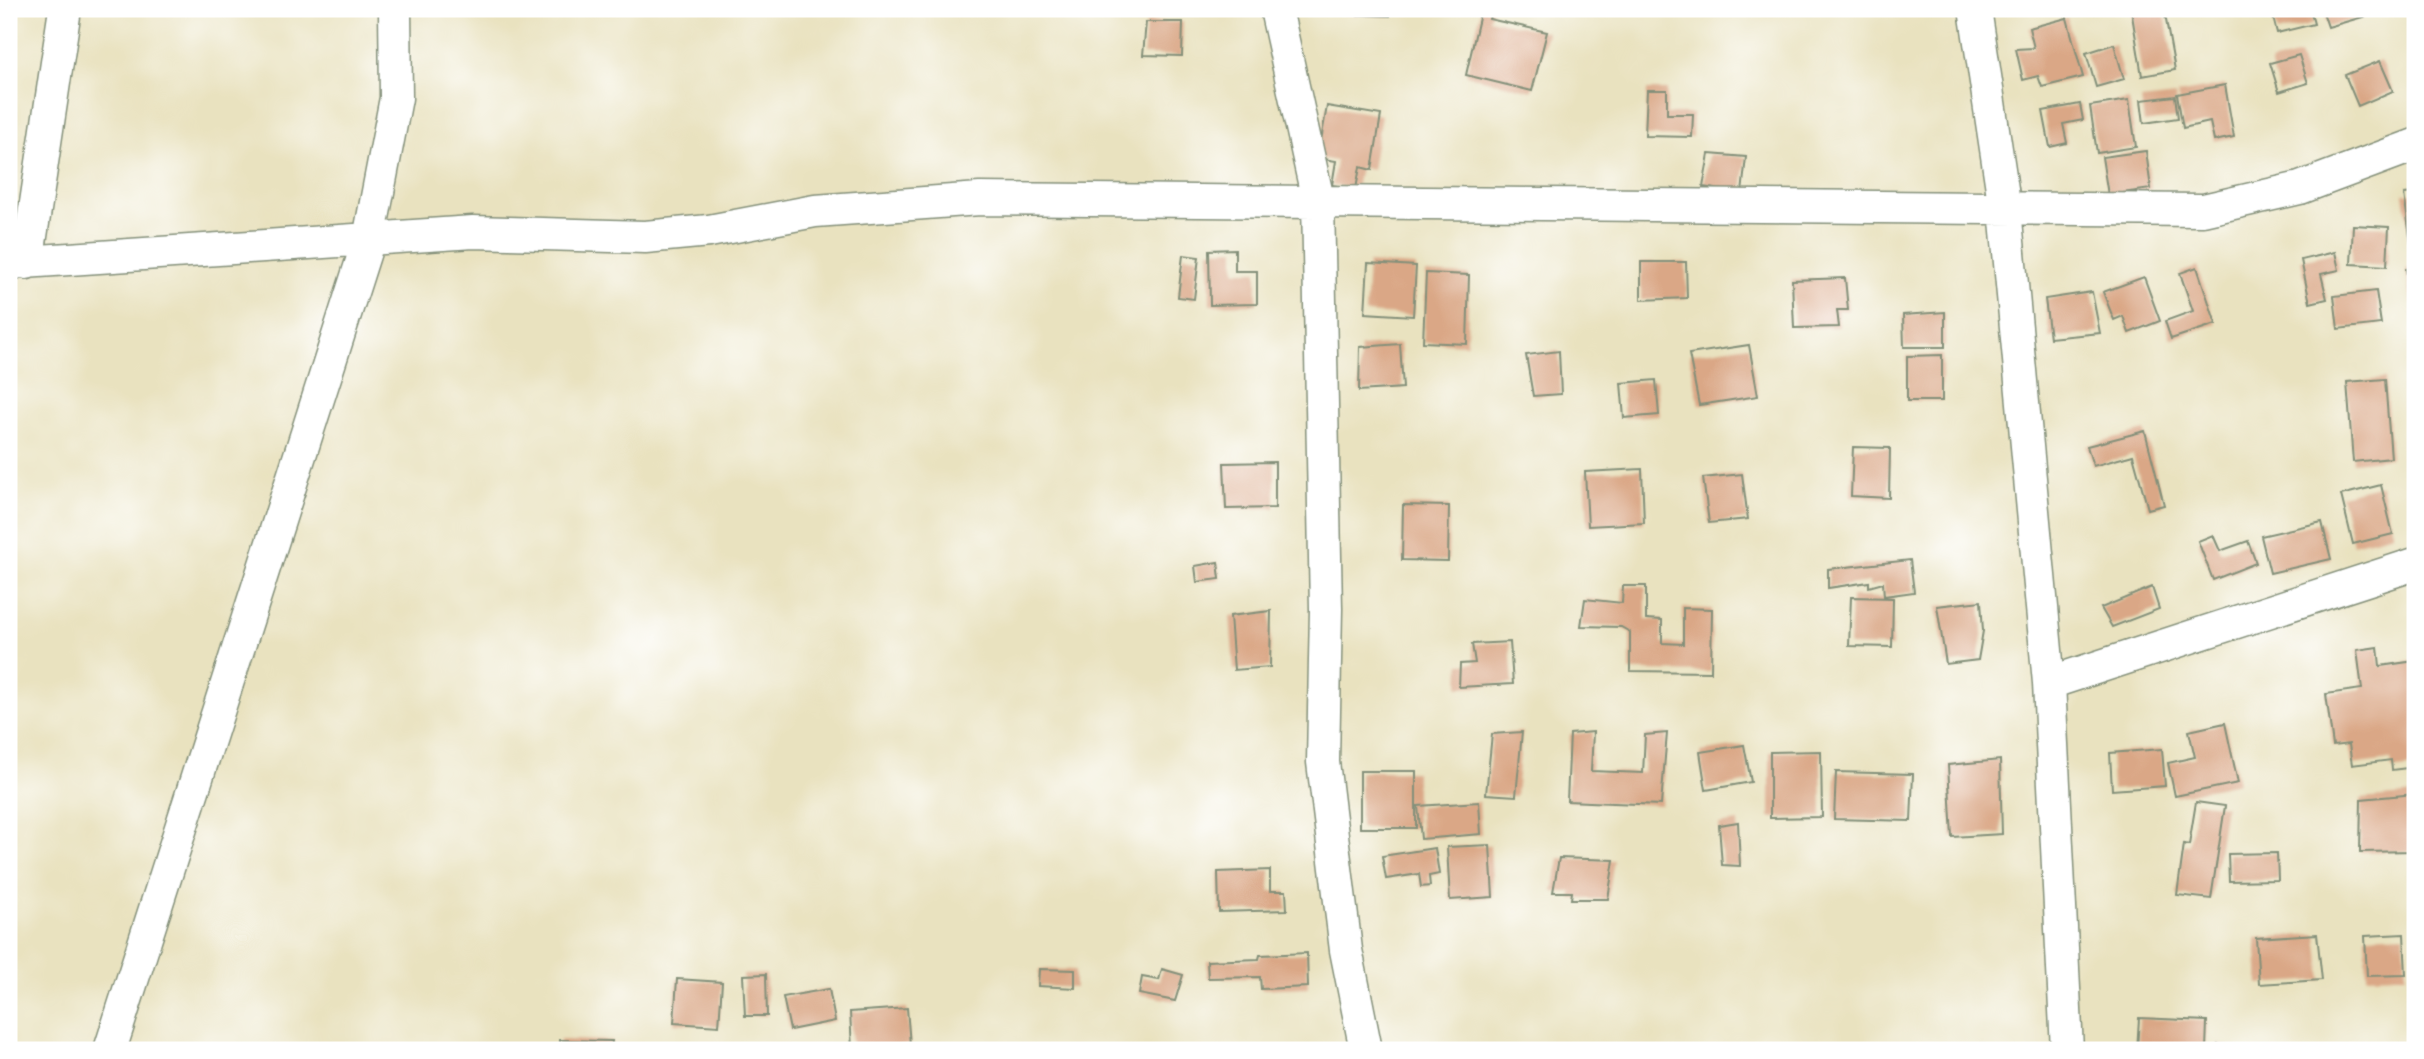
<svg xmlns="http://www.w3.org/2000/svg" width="2424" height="1059" font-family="'Indie Flower',sans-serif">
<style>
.building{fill:#daa786}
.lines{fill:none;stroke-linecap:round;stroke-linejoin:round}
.street-casing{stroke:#84907a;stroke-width:35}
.street{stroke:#fff;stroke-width:32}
</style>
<rect width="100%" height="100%" fill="#fff"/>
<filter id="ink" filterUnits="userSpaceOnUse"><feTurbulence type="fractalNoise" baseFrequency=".0143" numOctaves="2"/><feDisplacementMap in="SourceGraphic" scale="14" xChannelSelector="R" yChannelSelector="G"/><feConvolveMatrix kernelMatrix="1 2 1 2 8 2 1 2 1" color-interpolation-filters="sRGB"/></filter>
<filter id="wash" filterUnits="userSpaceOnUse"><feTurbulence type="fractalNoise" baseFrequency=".00686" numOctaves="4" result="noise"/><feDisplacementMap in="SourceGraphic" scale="28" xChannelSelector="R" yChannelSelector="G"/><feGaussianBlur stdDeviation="1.57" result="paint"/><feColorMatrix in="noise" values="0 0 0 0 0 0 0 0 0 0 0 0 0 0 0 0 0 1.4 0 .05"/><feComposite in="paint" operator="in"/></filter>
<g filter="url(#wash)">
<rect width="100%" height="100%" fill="#e9e2bf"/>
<g id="blocks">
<!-- building -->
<path class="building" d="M1339 9H1390V16L1339 14Z
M1481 9H1492L1489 19 1547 32 1532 91 1466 75Z
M1757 9H1814V11L1757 13Z
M2131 9H2164L2175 70 2142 76Z
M2271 9H2310L2314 24 2277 33Z
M2322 9H2379L2380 12 2328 27Z
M2067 18 2083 77 2042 87 2038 76 2023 80 2016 49 2034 48 2029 28Z
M1146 22H1183L1182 56 1143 55Z
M2114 44 2124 79 2096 87 2086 53Z
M2299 55 2308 83 2279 92 2270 63Z
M2380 61 2393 91 2358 106 2345 75Z
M2225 85 2234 137 2214 141 2210 122 2183 128 2177 94Z
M1647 90H1667V114H1693L1692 137 1645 136Z
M2175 96 2178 118 2144 123 2141 100Z
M2129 100 2136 147 2097 153 2090 106Z
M2080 104 2083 120 2063 124 2067 143 2050 147 2043 111Z
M1327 106 1381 115 1372 170 1360 167 1356 189 1332 185 1336 161 1318 158Z
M2146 151 2151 189 2108 195 2102 157Z
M1709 154 1746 157 1742 193 1703 187Z
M2415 193V243L2411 244 2404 194Z
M2353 225 2389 227 2387 266 2351 264Z
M1235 249V271H1257V304L1210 305 1209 250Z
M2335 252 2339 270 2321 274 2327 299 2310 303 2301 260Z
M1183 255 1199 257 1194 299 1178 297Z
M1641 262H1686L1687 298 1641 300Z
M1368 263 1416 266 1413 316 1365 313Z
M2197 267 2216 324 2171 339 2165 321 2193 311 2180 273Z
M2415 267V303H2412L2406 269Z
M1426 273 1469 275 1467 344 1423 342Z
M2144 277 2160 321 2129 333 2123 316 2114 320 2103 292Z
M1845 278 1848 310H1837L1839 327 1794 328 1792 280Z
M2376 291 2381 324 2338 329 2334 296Z
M2092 292 2100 333 2050 338 2045 299Z
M1945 312V347H1904L1903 315Z
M1400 344 1403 388 1359 391 1360 347Z
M1749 345 1758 396 1699 405 1689 354Z
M1559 351 1561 394 1533 396 1526 355Z
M1942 355V401H1907V356Z
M2385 379 2391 458 2353 462 2347 382Z
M1656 380 1659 415 1624 418 1621 383Z
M2145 431 2164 505 2148 509 2133 455 2093 466 2087 446Z
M1853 447 1890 448 1889 498 1851 496Z
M1275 462V508L1226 509 1224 463Z
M1642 469 1644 523 1588 526 1585 472Z
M1742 474 1748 519 1709 523 1703 478Z
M2381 485 2393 534 2353 544 2341 495Z
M1403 505 1449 506 1448 561 1402 560Z
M2322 522 2331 559 2270 573 2261 536Z
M2213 535 2220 551 2248 541 2256 563 2213 580 2198 541Z
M1910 560 1914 592 1884 596 1883 583 1869 587V582L1828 588V569Z
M1218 562 1220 579 1197 582 1195 566Z
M1623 586H1646V619L1662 620V643L1683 644V608L1712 609 1711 672 1630 671V632L1621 627 1581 626 1585 599 1622 603Z
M2152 587 2159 609 2112 627 2101 608Z
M1851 597 1893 598 1892 647 1849 646Z
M1981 601 1983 631 1978 660 1946 664 1937 606Z
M1271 611 1270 667 1234 670 1230 616Z
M1510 642 1513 684 1459 687 1460 664 1475 663 1472 644Z
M2378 647 2380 666 2415 661V767L2392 770 2391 760 2352 765 2349 744 2333 746 2326 694 2362 689 2357 650Z
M2225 723 2238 783 2175 796 2168 763 2195 757 2189 731Z
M1522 732 1516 796 1486 794 1492 734Z
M1593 732 1591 771 1643 773 1645 735 1667 733 1661 805 1567 801 1570 734Z
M1744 745 1751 782 1706 790 1700 752Z
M2162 749 2165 786 2112 790 2110 753Z
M1821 751 1822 817 1770 818V752Z
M2000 760 2002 834 1952 837 1948 765Z
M1360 771H1416V828H1360Z
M1836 772 1913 774 1911 821 1834 819Z
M2415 794V851L2360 852 2361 799Z
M1479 802 1481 834 1421 839 1418 806Z
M2196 802 2225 806 2211 899 2177 895 2184 844 2189 845Z
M1738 822 1740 866 1722 865 1719 825Z
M1490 845 1493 897 1450 900 1447 847Z
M1435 848 1439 874 1429 876 1430 886 1421 887 1419 874 1386 879 1382 856Z
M2277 853 2278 880 2229 881 2228 854Z
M1559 858 1614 860 1608 899H1571L1572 892H1553Z
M1270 870V891H1286L1287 910 1219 912 1218 872Z
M2317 934 2322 980 2259 984 2256 938Z
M2404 934 2406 975 2367 976 2365 936Z
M1307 953 1308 987 1261 989 1260 977 1208 978 1207 961 1259 959 1260 955Z
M1039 969 1075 970V988L1038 986Z
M1162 969 1183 975 1175 1001 1139 994 1142 977 1159 980Z
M766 974 767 1016H745L743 975Z
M677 979 722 982 719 1026 674 1023Z
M829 989 835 1021 790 1030 783 997Z
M907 1008 910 1045 852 1049 850 1012Z
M2139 1018 2207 1021 2206 1050H2137Z
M560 1040 612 1041 611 1050H560Z
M2218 1045 2241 1049V1050H2218Z"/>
</g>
</g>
<g filter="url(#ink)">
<use href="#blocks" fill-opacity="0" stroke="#84907a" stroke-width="2"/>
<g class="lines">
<!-- street casing -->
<g class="street-casing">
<path id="street" d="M1276 9 1318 200 1326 609 1323 762 1346 950 1366 1050
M1975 9 2005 209 2049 683 2067 1050
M9 263 473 232 645 237 709 231 815 211 980 199 2203 210 2300 188 2415 145
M27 263 65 9
M2049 683 2415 564
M110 1050 369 239 396 98 395 9"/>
</g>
<!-- street -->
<use href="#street" class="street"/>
</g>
</g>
<!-- margin -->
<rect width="2424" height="1059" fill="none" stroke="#fff" stroke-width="35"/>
</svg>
